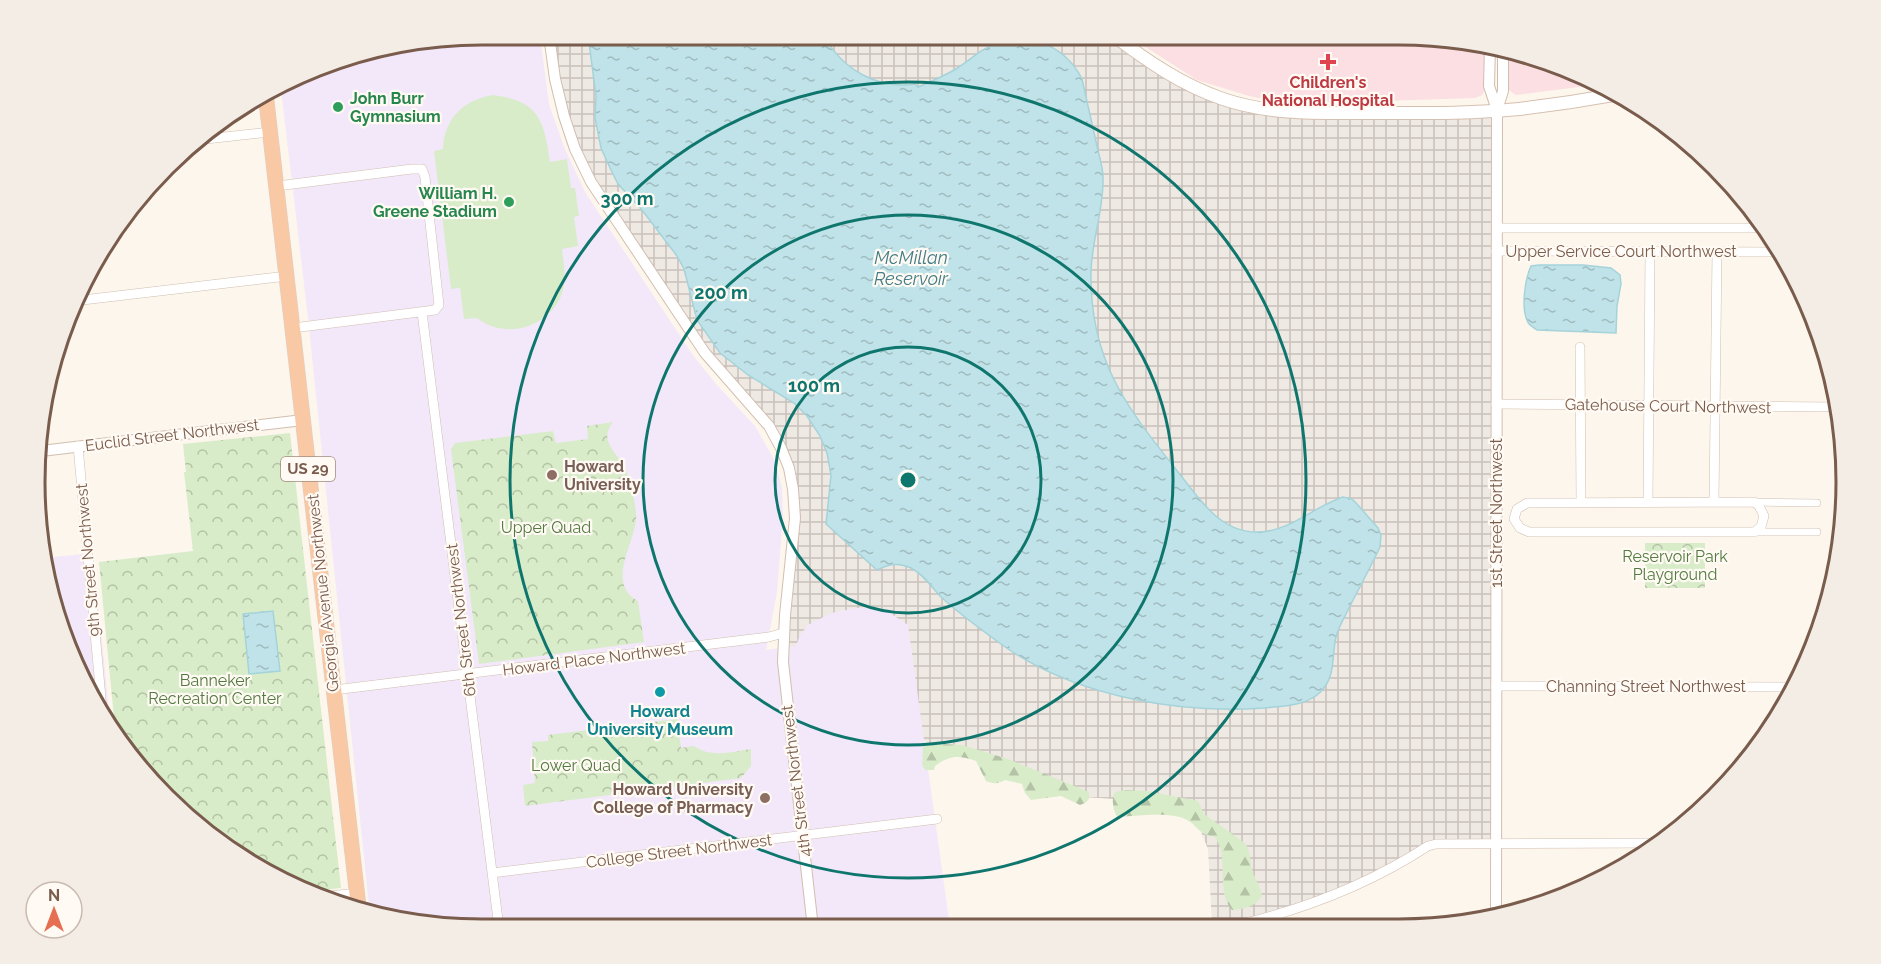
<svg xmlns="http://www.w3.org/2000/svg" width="1881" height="964" font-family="Raleway,sans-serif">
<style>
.industrial{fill:url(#industrial-grid)}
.education{fill:#f3e8fa}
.medical{fill:#fbdfe3}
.grass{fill:#d8ecc9}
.forest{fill:url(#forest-firs)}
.park{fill:url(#park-crowns)}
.water{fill:url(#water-ripples);stroke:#a5d3da;stroke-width:1.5}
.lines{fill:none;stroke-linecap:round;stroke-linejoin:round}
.pedestrian-casing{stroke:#d1beb0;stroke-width:8}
.minor-casing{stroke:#d1beb0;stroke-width:10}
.tertiary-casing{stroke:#d1beb0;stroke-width:12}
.secondary-casing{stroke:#d6c0b0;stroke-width:14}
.trunk-casing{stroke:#dad1cd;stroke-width:16}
.pedestrian{stroke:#fff;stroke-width:7}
.minor{stroke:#fff;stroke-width:9}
.tertiary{stroke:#fff;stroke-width:10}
.secondary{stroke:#fff;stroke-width:12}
.trunk{stroke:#f9c8a4;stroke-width:15}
.ring{fill:none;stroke:#0f766e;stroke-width:3}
.health-dot{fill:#e0444e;stroke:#fffaf3;stroke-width:2}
.leisure-dot{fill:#2e9e5b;stroke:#fffaf3;stroke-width:2}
.education-dot{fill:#8d6e63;stroke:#fffaf3;stroke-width:2}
.culture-dot{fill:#0f9aa8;stroke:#fffaf3;stroke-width:2}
.labels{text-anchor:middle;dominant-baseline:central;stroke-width:4.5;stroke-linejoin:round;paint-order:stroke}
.shield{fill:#fffaf3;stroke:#a28b7f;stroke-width:1.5}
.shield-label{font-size:15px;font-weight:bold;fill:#7a5c4d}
.health-label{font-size:16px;font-weight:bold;fill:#be3a42;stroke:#fffaf3}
.leisure-label{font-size:16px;font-weight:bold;fill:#27864d;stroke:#fffaf3;text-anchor:start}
.street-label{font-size:16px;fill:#7a5c4d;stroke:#fffaf3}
.education-label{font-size:16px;font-weight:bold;fill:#785e54;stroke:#fffaf3;text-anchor:start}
.park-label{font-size:16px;fill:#537a41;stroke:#fffaf3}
.culture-label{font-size:16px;font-weight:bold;fill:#0d838f;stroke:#fffaf3}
.water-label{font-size:18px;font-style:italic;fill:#437c86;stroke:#fffaf3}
.rim{fill:none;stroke:#7a5c4d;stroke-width:3}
.centre{fill:#0f766e;stroke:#fffaf3;stroke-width:3}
.ring-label{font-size:18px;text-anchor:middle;font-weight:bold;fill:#0f766e;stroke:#fffaf3;stroke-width:4.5;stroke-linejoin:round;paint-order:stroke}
</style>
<defs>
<pattern id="industrial-grid" width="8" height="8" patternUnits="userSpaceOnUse" patternTransform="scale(1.5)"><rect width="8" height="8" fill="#efe9e4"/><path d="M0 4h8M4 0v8" fill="none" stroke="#c7c0bb"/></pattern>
<pattern id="forest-firs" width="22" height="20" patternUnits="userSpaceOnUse" patternTransform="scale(1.5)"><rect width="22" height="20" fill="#d8ecc9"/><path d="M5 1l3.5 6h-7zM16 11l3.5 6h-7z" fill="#b4c2a5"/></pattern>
<pattern id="park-crowns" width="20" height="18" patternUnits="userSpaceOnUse" patternTransform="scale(1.5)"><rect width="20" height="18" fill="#d8ecc9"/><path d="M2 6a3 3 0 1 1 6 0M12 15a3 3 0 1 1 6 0" fill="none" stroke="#b4c2a5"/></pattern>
<pattern id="water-ripples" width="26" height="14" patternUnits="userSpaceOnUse" patternTransform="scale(1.5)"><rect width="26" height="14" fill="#bfe3e8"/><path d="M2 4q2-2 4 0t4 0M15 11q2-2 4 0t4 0" fill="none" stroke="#a0bbbe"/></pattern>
</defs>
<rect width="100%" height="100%" fill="#fdf6ec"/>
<!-- industrial -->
<path class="industrial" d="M553 35H1113L1213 95 1296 112 1497 110 1495 843 1439 844 1308 906 1230 926H1215L1212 924 1208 849 1193 812 1149 801 1081 797 918 739 783 676 795 518 781 448 715 366 595 189 555 79Z"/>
<!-- education -->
<path class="education" d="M482 35H540L549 104 564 147 585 192 692 354 716 384 755 426 775 461 782 488 783 515 777 592 766 650 796 646 800 635 808 625 831 613 857 608H875L885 610 908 625 950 927 453 929 370 915 308 318 281 89 338 58Z
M93 553 110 721 81 680 44 558Z"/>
<!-- medical -->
<path class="medical" d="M1127 35H1428L1485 45 1486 88 1482 95 1475 98 1287 104 1249 96 1197 80Z
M1509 49 1597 80 1602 84 1516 95 1509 90Z"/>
<!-- grass -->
<path class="grass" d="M493 95C539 101 544 120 550 162L567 159 571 188H575L579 216 574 217 578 246 562 249C564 265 567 281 561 296 547 328 505 340 477 318L464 319 460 288 451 289 434 151 443 149C444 119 463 100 493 95Z"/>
<!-- forest -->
<path class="forest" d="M942 744 962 745 1008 759 1089 792V799L1085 803 1080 805 1061 796 1031 800 1025 793 1022 784 1005 780C998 784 993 784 986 781L976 761C958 755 950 755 935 766L934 770H925L922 765 923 746Z
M1126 790 1147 791 1198 801 1204 814 1246 844C1251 853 1250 863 1253 873 1256 881 1261 887 1262 896 1254 907 1245 909 1232 910 1215 891 1230 857 1215 837 1196 834 1198 824 1183 818 1167 812 1135 816 1117 817 1113 810 1111 798 1115 792Z"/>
<!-- park -->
<path class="park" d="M613 422C598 441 616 450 624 467 631 479 634 497 636 512 639 539 603 582 638 601L644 642 479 664 451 449 455 443 553 431 556 443 588 439 587 426Z
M290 433 341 888 306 892 284 883 166 799 115 728 99 562 193 551 184 472H186L183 444Z
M1645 543H1705V588H1645Z
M677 719 681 748 694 746C711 758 731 752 751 749V766L741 778 525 806 523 785 535 783 532 742 548 741V735Z"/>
<!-- water -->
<path class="water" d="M588 35H824C841 69 878 90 915 84L918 87C930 82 944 76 956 69 970 60 983 47 1000 42 1033 31 1067 49 1082 79 1087 102 1092 124 1097 146 1099 156 1103 167 1103 177 1104 209 1092 239 1091 271 1089 363 1129 410 1182 477 1202 503 1223 534 1260 532 1290 531 1315 506 1343 497L1352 499 1357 504 1378 528 1381 535 1380 547C1371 566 1361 585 1351 604 1346 615 1339 625 1336 637 1331 658 1337 679 1317 695 1303 706 1281 706 1264 708 1180 714 1080 697 1008 649 987 634 959 614 940 596 931 586 923 574 911 568 898 562 889 564 877 570L826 524 831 475 827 453 820 436 807 416 794 403 748 375 720 353 697 320 684 269 677 256 642 210 618 184 610 168 601 148 595 118 596 96Z
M1539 265H1583L1611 268 1620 275 1621 284 1617 306 1616 333 1537 330C1534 328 1531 326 1529 324 1520 311 1525 279 1531 266Z
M273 611 280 671 249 674 243 614Z"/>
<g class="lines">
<!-- pedestrian casing -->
<g class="pedestrian-casing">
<path id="pedestrian" d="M1754 502 1817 503
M1754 532H1817"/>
</g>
<!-- minor casing -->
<g class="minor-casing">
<path id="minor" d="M197 140 270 132
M277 186 412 169H422L425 177 439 305 435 310 293 328
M1497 228H1765
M1496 251 1782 252
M74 301 287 276
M422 312 499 928
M1580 347 1581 503
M1496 404 1839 407
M78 446 102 709
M1648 502 1650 252
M1714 502 1717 252
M1754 502 1759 506 1764 516 1761 527 1754 532H1529L1520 528 1514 519 1517 509 1527 503Z
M1496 686 1796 687
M334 690 769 637 783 633
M492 873 937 819
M321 897 357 893
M1233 926C1303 910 1368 885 1428 846L1436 844 1660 843"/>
</g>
<!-- tertiary casing -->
<g class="tertiary-casing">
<path id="tertiary" d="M549 35 555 79 564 116 575 149 591 182 705 353 769 426 781 448 789 468 793 489 795 518 785 615 783 662 813 928
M1490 46 1489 86 1497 110 1496 915
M1497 110 1503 91V48
M41 451 303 420"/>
</g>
<!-- secondary casing -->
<g class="secondary-casing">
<path id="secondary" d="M1113 35C1147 61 1182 85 1223 99 1270 115 1319 113 1368 113 1418 113 1469 114 1519 109 1553 105 1586 100 1619 94"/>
</g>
<!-- trunk casing -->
<g class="trunk-casing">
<path id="trunk" d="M266 97 359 911"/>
</g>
<!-- pedestrian -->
<use href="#pedestrian" class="pedestrian"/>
<!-- minor -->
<use href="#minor" class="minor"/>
<!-- tertiary -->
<use href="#tertiary" class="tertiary"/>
<!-- secondary -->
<use href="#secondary" class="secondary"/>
<!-- trunk -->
<use href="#trunk" class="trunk"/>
</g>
<!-- distance rings -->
<g class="ring">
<circle cx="908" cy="480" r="133"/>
<circle cx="908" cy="480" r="265"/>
<circle cx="908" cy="480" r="398"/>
</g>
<!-- markers -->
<path class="health-dot" d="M1325 53h6v6h6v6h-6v6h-6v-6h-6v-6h6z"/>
<g class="leisure-dot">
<circle cx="338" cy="107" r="6"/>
<circle cx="509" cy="202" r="6"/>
</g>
<g class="education-dot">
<circle cx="552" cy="475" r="6"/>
<circle cx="765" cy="798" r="6"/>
</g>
<circle class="culture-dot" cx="660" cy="692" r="6"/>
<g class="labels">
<!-- shield labels -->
<rect class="shield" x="281" y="457" width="54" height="24" rx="4.5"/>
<g class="shield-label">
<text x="308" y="469">US 29</text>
</g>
<!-- health labels -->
<g class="health-label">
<text x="1328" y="82">Children's<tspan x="1328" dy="18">National Hospital</tspan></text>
</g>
<!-- leisure labels -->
<g class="leisure-label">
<text x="350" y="98">John Burr<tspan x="350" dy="18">Gymnasium</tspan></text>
<text x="497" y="193" text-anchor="end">William H.<tspan x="497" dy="18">Greene Stadium</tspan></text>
</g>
<!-- street labels -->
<g class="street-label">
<text x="1621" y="251">Upper Service Court Northwest</text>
<text transform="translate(1668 406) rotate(1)">Gatehouse Court Northwest</text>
<text transform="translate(172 435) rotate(-7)">Euclid Street Northwest</text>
<text transform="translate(1496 513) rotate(-90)">1st Street Northwest</text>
<text transform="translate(88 560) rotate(-95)">9th Street Northwest</text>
<text transform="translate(323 593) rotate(-96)">Georgia Avenue Northwest</text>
<text transform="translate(461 620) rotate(-97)">6th Street Northwest</text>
<text transform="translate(594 659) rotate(-7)">Howard Place Northwest</text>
<text x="1646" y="686">Channing Street Northwest</text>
<text transform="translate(796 781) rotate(-97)">4th Street Northwest</text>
<text transform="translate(679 851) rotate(-7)">College Street Northwest</text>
</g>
<!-- education labels -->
<g class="education-label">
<text x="564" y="466">Howard<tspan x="564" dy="18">University</tspan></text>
<text x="753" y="789" text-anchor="end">Howard University<tspan x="753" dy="18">College of Pharmacy</tspan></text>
</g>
<!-- park labels -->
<g class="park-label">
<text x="546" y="527">Upper Quad</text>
<text x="1675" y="556">Reservoir Park<tspan x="1675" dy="18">Playground</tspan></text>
<text x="215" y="680">Banneker<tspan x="215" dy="18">Recreation Center</tspan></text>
<text x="576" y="765">Lower Quad</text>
</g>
<!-- culture labels -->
<g class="culture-label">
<text x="660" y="711">Howard<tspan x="660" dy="18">University Museum</tspan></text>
</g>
<!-- water labels -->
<g class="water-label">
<text x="911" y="257">McMillan<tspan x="911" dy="21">Reservoir</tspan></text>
</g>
</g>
<!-- crop -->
<path d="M0 0H1881V964H0ZM482 45H1399A437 437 0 0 1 1836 482V482A437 437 0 0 1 1399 919H482A437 437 0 0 1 45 482V482A437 437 0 0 1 482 45Z" fill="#f4ede6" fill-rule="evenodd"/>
<path class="rim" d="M482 45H1399A437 437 0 0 1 1836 482V482A437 437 0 0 1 1399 919H482A437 437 0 0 1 45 482V482A437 437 0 0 1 482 45Z"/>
<circle cx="908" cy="480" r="9" class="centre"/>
<g class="ring-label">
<text x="627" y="205">300 m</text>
<text x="721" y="299">200 m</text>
<text x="814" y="392">100 m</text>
</g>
<!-- north arrow -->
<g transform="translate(54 910)"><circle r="28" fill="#fffaf3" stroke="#cabbb1" stroke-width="1.5"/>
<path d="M0-4.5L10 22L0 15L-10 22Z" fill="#e76f51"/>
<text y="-9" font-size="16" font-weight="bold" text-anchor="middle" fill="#7a5c4d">N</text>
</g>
</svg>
